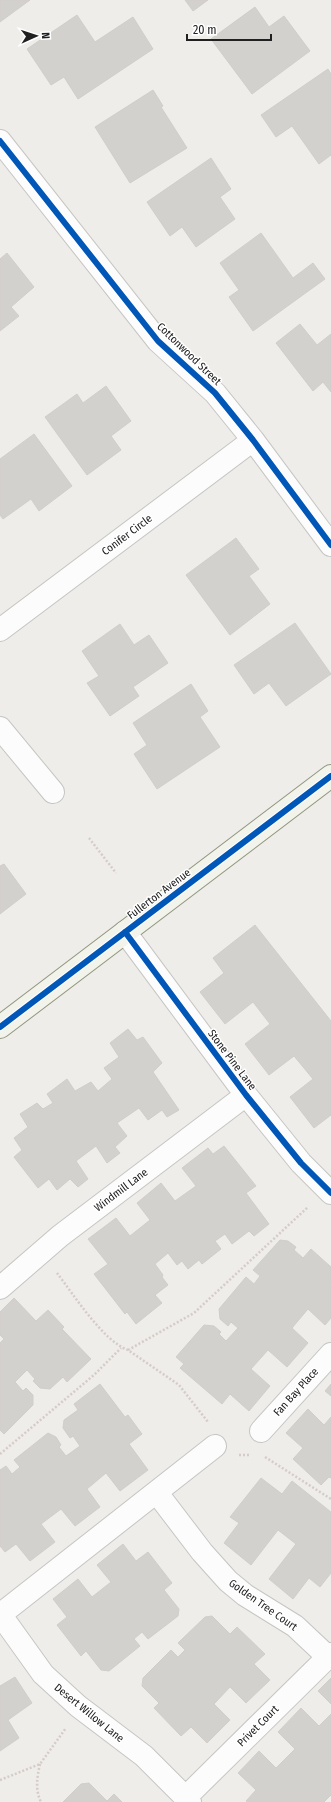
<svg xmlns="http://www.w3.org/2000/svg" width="331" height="1802" font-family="'Fira Sans Condensed',sans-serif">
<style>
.building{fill:#d2d1ce;stroke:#d1ceca}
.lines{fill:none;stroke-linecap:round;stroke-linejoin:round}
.minor-casing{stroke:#c5c5c3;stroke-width:24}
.secondary-casing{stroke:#939781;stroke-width:24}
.path{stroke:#d6cbc8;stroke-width:2.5;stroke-dasharray:2 2;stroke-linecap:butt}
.minor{stroke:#fcfcfc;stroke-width:22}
.secondary{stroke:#f2f4ec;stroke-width:22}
.cycleway-casing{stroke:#fff;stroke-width:8}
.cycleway{stroke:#0057b8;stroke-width:6}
.labels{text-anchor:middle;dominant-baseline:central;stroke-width:3;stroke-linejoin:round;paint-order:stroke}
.street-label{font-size:11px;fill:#202020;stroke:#fff}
</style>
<rect width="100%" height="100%" fill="#eeede9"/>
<!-- building -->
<path class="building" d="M0 0H30L0 22Z
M185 0H208L193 11Z
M255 7 269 27 284 16 310 51 252 94 211 39Z
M77 15 95 42 133 17 153 49 78 99 64 77 51 85 27 49Z
M328 69 331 74V155L319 164 292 126 276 137 261 115Z
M153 90 163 106 161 107 187 148 130 183 95 127Z
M211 158 231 189 220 197 235 219 196 247 182 227 170 236 147 202Z
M261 233 293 278 313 263 325 279 253 331 229 297 239 290 220 263Z
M7 253 34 287 11 307 19 316 0 331V259Z
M300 324 317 345 331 334V392L323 382 313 391 276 343Z
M106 386 131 421 111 436 121 450 87 475 45 417 77 394 83 403Z
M34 434 72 486 39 511 31 499 3 519 0 515V459Z
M236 538 259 569 249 576 270 604 230 635 186 575Z
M295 623 331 674 286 706 269 683 254 694 234 665Z
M120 624 134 645 149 635 168 663 133 687 139 696 110 716 87 683 99 676 82 651Z
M191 684 208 711 200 717 220 747 157 789 134 754 147 745 133 723Z
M4 864 26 894 0 914V866Z
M255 925 331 1021V1115L314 1128 290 1097 313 1079 294 1056 269 1075 245 1044 270 1024 253 1002 225 1024 200 992 224 973 213 958Z
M128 1029 137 1040 143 1037 162 1063 153 1072 179 1110 167 1117 162 1110 148 1120 139 1108 117 1123 127 1136 115 1147 120 1153 107 1163 96 1146 76 1161 88 1179 78 1187 70 1179 57 1190 49 1179 38 1188 14 1157 22 1150 14 1138 28 1127 20 1114 37 1103 43 1109 53 1103 47 1094 67 1079 75 1091 91 1082 98 1091 112 1079 104 1068 119 1057 110 1043Z
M224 1146 256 1186 246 1193 269 1224 254 1236 249 1231 232 1244 225 1234 215 1241 221 1249 202 1264 199 1260 188 1269 182 1261 177 1265 168 1253 155 1264 163 1275 162 1277 168 1285 155 1295 162 1303 136 1324 127 1312 125 1314 94 1274 108 1264 88 1239 116 1218 130 1236 150 1220 137 1203 161 1183 175 1201 196 1186 182 1168 208 1148 213 1154Z
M280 1240 288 1241 296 1247 294 1250 303 1258 311 1249 331 1267V1284L330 1286 331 1287V1318L325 1325 308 1309 292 1328 308 1343 287 1367 268 1350 251 1369 270 1386 249 1411 230 1394 222 1404 180 1368 184 1364 176 1357 204 1325 214 1326 221 1332 219 1334 226 1341 238 1328 231 1322 228 1326 220 1319 219 1309 246 1277 254 1284 260 1276 253 1270Z
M14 1298 36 1321 48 1310 64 1327 62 1329 91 1359 67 1382 63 1377 50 1389 40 1388 33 1381 35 1379 27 1370 15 1382 23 1391 26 1388 33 1395V1405L4 1434 0 1430V1343L4 1339 0 1335V1312Z
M100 1384 125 1417 128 1415 142 1434 129 1444 148 1470 120 1491 106 1473 87 1489 100 1507 75 1526 61 1509 41 1524 55 1542 30 1561 16 1544 5 1552 0 1546V1470L6 1466 12 1474 20 1467 14 1460 48 1433 56 1437 61 1445 59 1447 66 1456 80 1446 73 1436 70 1438 63 1428 64 1420 78 1410 74 1404Z
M331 1384V1396L325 1391Z
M308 1409 324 1425 331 1417V1478L329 1477 321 1485 293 1459 303 1448 286 1433Z
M261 1478 282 1494 292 1481 331 1512V1573L320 1587 309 1578 293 1599 269 1579 296 1544 278 1530 251 1565 224 1543 239 1523 230 1517Z
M123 1544 136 1561 148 1552 172 1583 164 1590 179 1609 178 1616 148 1639 142 1632 134 1639 140 1646 109 1671 101 1670 86 1651 81 1656 57 1625 67 1617 53 1599 78 1579 92 1597 111 1582 97 1565Z
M212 1616 230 1634 237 1627 265 1654 254 1664 270 1680 246 1703 230 1687 214 1704 230 1720 207 1743 191 1727 181 1736 154 1708 159 1703 142 1686 143 1678 171 1650 178 1657 185 1650 178 1643 205 1617Z
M15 1677 32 1703 8 1720 19 1738 0 1751V1686Z
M331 1678V1704L318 1691Z
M301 1708 319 1726 331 1714V1795L324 1802H248L246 1801 256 1790 238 1773 259 1751 276 1768 295 1749 278 1732Z
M89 1783 107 1801 114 1794 122 1802H63L81 1784Z"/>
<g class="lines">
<!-- minor casing -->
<g class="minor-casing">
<path id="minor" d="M0 141 158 341 215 393 253 440 331 545
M0 630 253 440
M0 728 53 792
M125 932 246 1095 301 1163 331 1193
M0 1288 60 1236 246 1095
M261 1431 331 1354
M157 1493 202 1552 228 1581 245 1595 295 1626 328 1657
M0 1614 43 1674 78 1706 144 1756 190 1802
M1 1614 215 1446
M185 1798 331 1654"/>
</g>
<!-- secondary casing -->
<g class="secondary-casing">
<path id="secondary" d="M0 1027 331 776"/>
</g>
<!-- path -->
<path class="path" d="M89 838 116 873
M57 1273C74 1295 103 1341 128 1350L179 1385 208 1422
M128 1350 194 1313 308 1207
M0 1454 94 1375 121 1348
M239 1455H250
M265 1457 331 1499
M40 1764C37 1777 35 1790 41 1802
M0 1780 40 1764 66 1728"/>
<!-- minor -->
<use href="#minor" class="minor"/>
<!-- secondary -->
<use href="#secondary" class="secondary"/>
<!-- cycleway casing -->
<g class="cycleway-casing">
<path id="cycleway" d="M0 141 158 341 215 393 253 440 331 545
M125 932 246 1095 301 1163 331 1193
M0 1027 331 776"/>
</g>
<!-- cycleway -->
<use href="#cycleway" class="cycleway"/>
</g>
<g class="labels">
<!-- street labels -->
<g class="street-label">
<text transform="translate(189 354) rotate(44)">Cottonwood Street</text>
<text transform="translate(127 535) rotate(-37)">Conifer Circle</text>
<text transform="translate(159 894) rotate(-37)">Fullerton Avenue</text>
<text transform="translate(232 1060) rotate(53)">Stone Pine Lane</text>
<text transform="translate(121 1190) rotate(-37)">Windmill Lane</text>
<text transform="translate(296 1392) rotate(-48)">Fan Bay Place</text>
<text transform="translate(263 1605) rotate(35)">Golden Tree Court</text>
<text transform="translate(89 1713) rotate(39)">Desert Willow Lane</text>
<text transform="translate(258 1726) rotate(-45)">Privet Court</text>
</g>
</g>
<!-- north arrow -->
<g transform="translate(36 36) rotate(87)" stroke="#ffffff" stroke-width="3" paint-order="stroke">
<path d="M0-3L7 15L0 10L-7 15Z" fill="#202020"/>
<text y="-6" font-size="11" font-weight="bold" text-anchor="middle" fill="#202020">N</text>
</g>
<!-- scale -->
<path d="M187 34v6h84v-6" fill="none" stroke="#202020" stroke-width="2"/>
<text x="193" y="34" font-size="12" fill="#202020" stroke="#ffffff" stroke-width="3" paint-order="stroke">20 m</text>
</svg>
